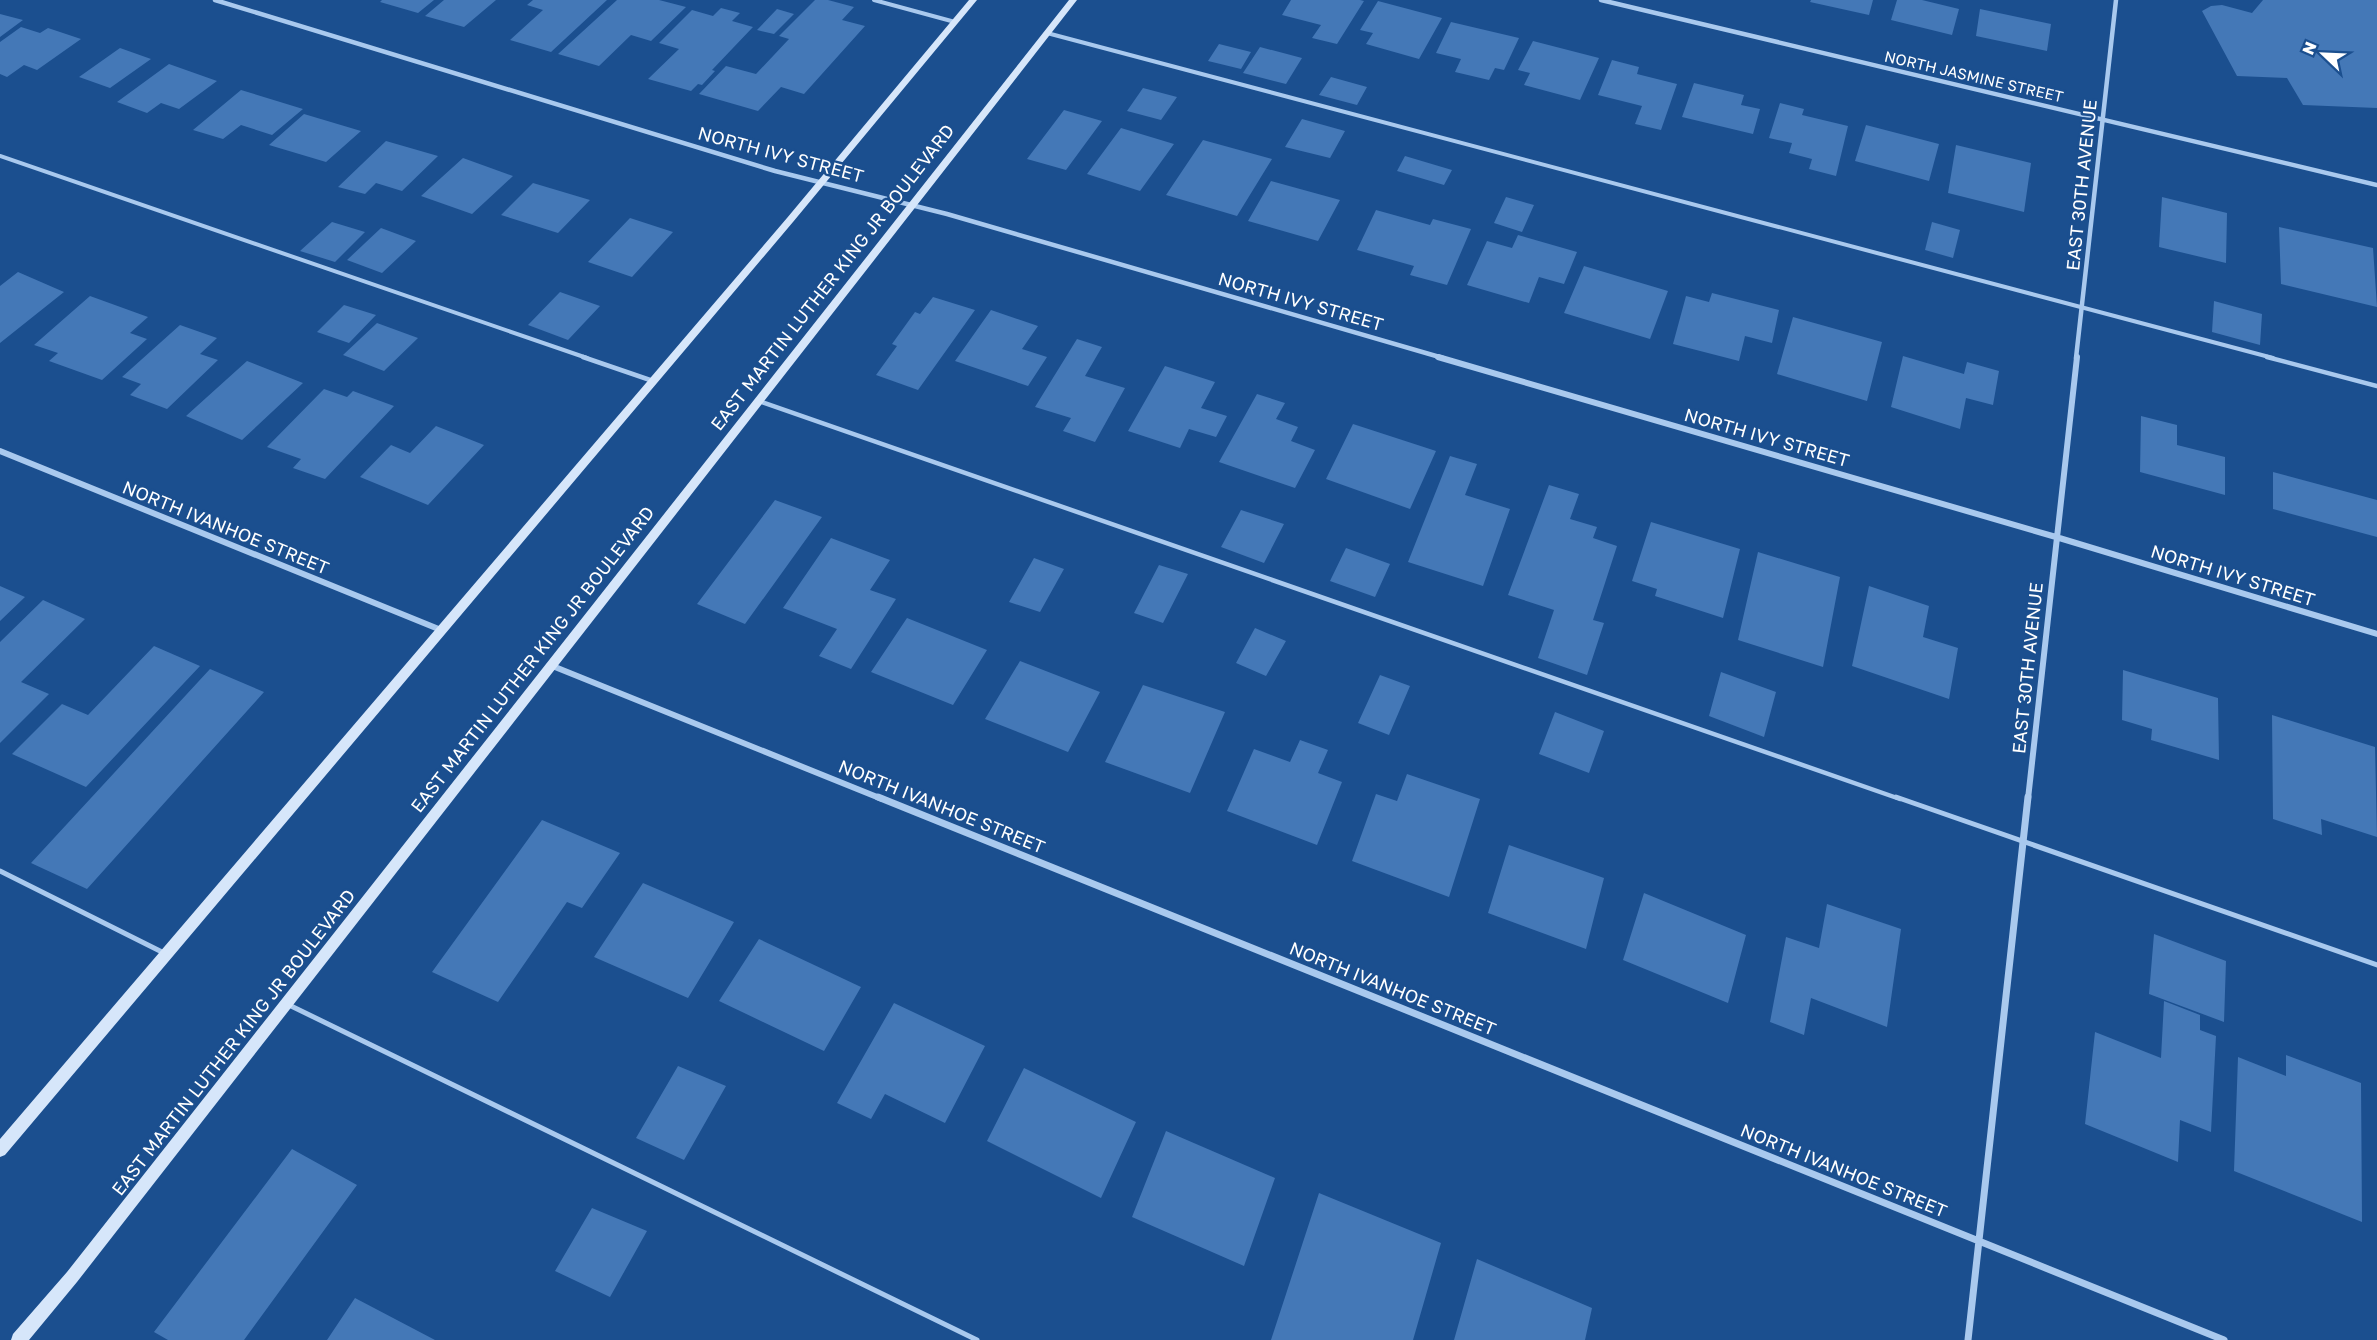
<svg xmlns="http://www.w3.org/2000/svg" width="2377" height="1340" font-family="'Golos Text',sans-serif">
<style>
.building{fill:#4478b7}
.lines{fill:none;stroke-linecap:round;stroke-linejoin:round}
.lane-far2{stroke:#a9c9ee;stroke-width:4}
.lane-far1{stroke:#a9c9ee;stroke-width:4.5}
.lane{stroke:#a9c9ee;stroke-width:5}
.street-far2{stroke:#a9c9ee;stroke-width:4.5}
.street-far1{stroke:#a9c9ee;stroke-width:6}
.street{stroke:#a9c9ee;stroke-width:7}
.secondary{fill:#d6e6fa;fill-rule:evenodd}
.labels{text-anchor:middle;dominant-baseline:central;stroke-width:5;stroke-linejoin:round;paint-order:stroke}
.far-street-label{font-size:15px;fill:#fff;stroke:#1b4f8f}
.street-label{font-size:18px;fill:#fff;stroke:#1b4f8f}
</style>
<rect width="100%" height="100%" fill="#1b4f8f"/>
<!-- building -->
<path class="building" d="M382 0H434L418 13 380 2Z
M444 0H496L464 27 425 16Z
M533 0H607L551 52 510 40 543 10 527 5Z
M617 0H659L686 7 651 41 631 35 599 66 558 54Z
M815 0H828L854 7 842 20 865 26 804 94 781 87 758 111 699 94 726 66 756 74 789 39 779 36Z
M1291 0H1360L1364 1 1337 44 1312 38 1321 25 1282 15Z
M1811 0H1873L1869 15 1810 2Z
M1897 0H1922L1959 9 1952 35 1891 20Z
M2263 0H2377V108L2303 105 2287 78 2237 76 2202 11 2211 6 2222 5 2252 13Z
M1378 1 1442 18 1419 59 1366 44 1373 33 1360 30Z
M721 8 740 13 732 21 753 27 712 70 715 71 702 85 698 84 691 91 648 79 679 49 659 43 692 10 713 16Z
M777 9 794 14 774 34 757 30Z
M1980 9 2051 24 2047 51 1976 36Z
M0 14 23 20 0 37Z
M1451 22 1519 38 1504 70 1495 68 1489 80 1455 72 1461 59 1436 53Z
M21 27 40 33 48 28 81 39 37 70 24 65 7 77 0 74V42Z
M1533 41 1599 58 1580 100 1524 85 1530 73 1518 70Z
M1219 44 1251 52 1241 69 1208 61Z
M1260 47 1302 58 1286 84 1243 73Z
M120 48 151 59 110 88 79 77Z
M1612 60 1639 67 1637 74 1677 84 1661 130 1635 124 1642 106 1598 95Z
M169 64 217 81 179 109 161 103 147 113 117 102Z
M1331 77 1367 87 1357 105 1319 95Z
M1694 83 1744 95 1741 105 1760 109 1753 134 1682 117Z
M1143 88 1177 97 1161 120 1127 111Z
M241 90 303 109 272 135 241 125 223 139 193 130Z
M1780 103 1804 109 1802 115 1848 126 1836 176 1809 169 1812 159 1789 153 1792 143 1769 138Z
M1064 110 1102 121 1066 170 1027 159Z
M304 114 361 131 326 162 269 145Z
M1302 119 1345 131 1330 158 1285 147Z
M1866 125 1939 144 1929 181 1855 161Z
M1121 128 1174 144 1140 191 1087 174Z
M1203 140 1272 159 1237 216 1166 195Z
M386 141 438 156 402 191 376 183 365 194 338 187Z
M1956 145 2031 163 2024 212 1948 193Z
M1405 156 1452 170 1444 185 1397 171Z
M463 158 513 176 472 214 421 196Z
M1271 181 1340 200 1318 241 1248 221Z
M533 183 590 200 558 233 501 215Z
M1506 197 1534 205 1522 232 1494 223Z
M2162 197 2227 213 2226 263 2159 247Z
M1376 210 1430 225 1433 219 1471 229 1447 285 1410 275 1414 266 1357 250Z
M630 218 673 232 632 277 588 262Z
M332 222 365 232 335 262 300 251Z
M1932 222 1960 230 1953 258 1925 250Z
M2279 227 2373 248 2377 307 2281 284Z
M381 228 416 241 382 273 347 260Z
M1518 235 1577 252 1564 284 1539 277 1529 303 1467 285 1487 241 1512 248Z
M1584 266 1668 291 1650 339 1564 313Z
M18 272 64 292 0 343V286Z
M560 292 600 306 568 340 528 325Z
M1712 293 1779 310 1772 343 1745 336 1739 361 1673 344 1686 296 1709 302Z
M90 296 148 317 130 333 147 339 102 380 49 361 58 353 34 345Z
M933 297 975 310 918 390 876 375 897 346 892 344 915 312 920 314Z
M2214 301 2262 314 2260 345 2212 332Z
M344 305 376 315 349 343 317 332Z
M991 310 1038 326 1022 349 1047 357 1028 386 955 361Z
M1793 317 1882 342 1867 401 1777 374Z
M377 323 418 338 384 371 343 355Z
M180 325 217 338 200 354 218 360 167 409 130 395 141 384 122 377Z
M1077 339 1102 347 1085 376 1125 388 1095 442 1063 431 1071 418 1035 407Z
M1903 356 1964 374 1967 362 1999 371 1993 405 1966 398 1960 429 1891 407Z
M247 361 303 383 242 440 186 416Z
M1165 366 1215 382 1201 408 1227 416 1216 437 1189 429 1180 448 1128 431Z
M324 389 347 397 353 391 394 406 325 479 293 468 301 459 267 447Z
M1257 394 1285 403 1276 419 1298 427 1291 441 1315 450 1295 488 1219 462Z
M2141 416 2177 425V445L2225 457V495L2140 472Z
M1353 424 1436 451 1410 509 1326 479Z
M436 426 484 445 428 505 360 477 391 445 410 453Z
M1450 456 1477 464 1465 495 1510 509 1483 586 1408 562Z
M2273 472 2377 500V537L2273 509Z
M1549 485 1579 494 1570 519 1597 527 1593 538 1617 546 1593 620 1604 623 1587 675 1538 658 1554 610 1508 595Z
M775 500 822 517 745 624 697 604Z
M1241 510 1284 524 1264 563 1221 547Z
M1651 522 1740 549 1723 618 1655 596 1657 589 1632 581Z
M831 538 890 560 870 590 896 599 851 669 819 656 837 629 783 608Z
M1346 548 1390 564 1375 597 1330 581Z
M1758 552 1840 577 1823 667 1738 640Z
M1034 558 1064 569 1040 612 1009 602Z
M1159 565 1188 574 1163 623 1134 613Z
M0 586 25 597 0 621Z
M1869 586 1929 606 1923 637 1958 648 1949 699 1852 666Z
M43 600 85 619 21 682 49 694 0 743V642Z
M907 618 987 650 953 705 871 672Z
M1255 628 1286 641 1266 676 1236 663Z
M154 646 200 666 86 787 12 754 62 704 88 715Z
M1020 661 1100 692 1068 752 985 719Z
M210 669 264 692 87 889 31 863Z
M2123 670 2218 698 2219 760 2151 740 2152 729 2122 720Z
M1721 672 1776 692 1764 737 1709 716Z
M1380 675 1410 686 1389 735 1358 723Z
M1143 685 1225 712 1190 793 1105 762Z
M1555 712 1604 731 1589 773 1539 754Z
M2272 715 2375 747 2377 837 2321 819 2322 835 2273 819Z
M1300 740 1328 750 1318 773 1342 782 1317 845 1227 811 1254 749 1290 762Z
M1407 774 1480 799 1449 897 1352 861 1376 794 1397 801Z
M542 820 620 853 582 908 567 902 498 1002 432 972Z
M1509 845 1604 878 1586 949 1488 913Z
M643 883 734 922 688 998 594 957Z
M1644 893 1746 935 1728 1003 1623 960Z
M1827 904 1901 929 1887 1027 1811 998 1804 1035 1770 1022 1786 937 1819 948Z
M2154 934 2226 961 2224 1022 2149 994Z
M759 939 861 987 824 1051 719 1001Z
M2164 1001 2200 1015V1030L2216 1036 2211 1132 2180 1120 2178 1162 2085 1124 2095 1032 2161 1058Z
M894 1003 985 1046 945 1123 885 1094 871 1119 837 1103Z
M2286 1055 2361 1083 2362 1222 2234 1171 2238 1057 2286 1076Z
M678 1066 726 1086 684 1160 636 1138Z
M1024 1068 1136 1122 1101 1198 987 1141Z
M1166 1131 1275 1178 1244 1266 1132 1217Z
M292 1149 357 1185 244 1340H168L154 1332Z
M1319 1193 1441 1243 1413 1340H1271Z
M592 1208 647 1231 610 1297 555 1271Z
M1477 1259 1592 1308 1585 1340H1454Z
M355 1298 435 1340H327Z"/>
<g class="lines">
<!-- lane-far2 -->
<path class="lane-far2" d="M874 0 955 22
M1047 33 2273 358
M0 156 587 358"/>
<!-- lane-far1 -->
<path class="lane-far1" d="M583 357 653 381
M2267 357 2377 386
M759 401 1900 799"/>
<!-- lane -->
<path class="lane" d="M1896 797 2377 965
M0 871 164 953
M289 1005 977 1340"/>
<!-- street-far2 -->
<path class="street-far2" d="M215 0 775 171 947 214 1443 358
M1601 0 2377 185
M2076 358 2116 0"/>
<!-- street-far1 -->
<path class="street-far1" d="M1438 357 2056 537 2377 634
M0 451 441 630
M550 665 882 799
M2028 799 2077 357"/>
<!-- street -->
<path class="street" d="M878 797 2224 1340
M1968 1340 2028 797"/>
<!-- secondary -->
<path class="secondary" d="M969 0H977L793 222 5 1155 0 1157V1139L787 218Z
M1069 0H1077L77 1282 29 1340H11L13 1334 67 1272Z"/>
</g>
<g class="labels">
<!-- far-street labels -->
<g class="far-street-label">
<text transform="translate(1974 76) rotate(13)">NORTH JASMINE STREET</text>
</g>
<!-- street labels -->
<g class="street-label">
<text transform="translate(781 154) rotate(15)">NORTH IVY STREET</text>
<text transform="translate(2081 185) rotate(-84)">EAST 30TH AVENUE</text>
<text transform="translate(832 277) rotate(-52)">EAST MARTIN LUTHER KING JR BOULEVARD</text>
<text transform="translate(1301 301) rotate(16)">NORTH IVY STREET</text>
<text transform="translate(1767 437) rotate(16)">NORTH IVY STREET</text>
<text transform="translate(226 527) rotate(22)">NORTH IVANHOE STREET</text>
<text transform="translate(2233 575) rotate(17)">NORTH IVY STREET</text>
<text transform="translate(532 659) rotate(-52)">EAST MARTIN LUTHER KING JR BOULEVARD</text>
<text transform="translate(2027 668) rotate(-84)">EAST 30TH AVENUE</text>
<text transform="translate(942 806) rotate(22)">NORTH IVANHOE STREET</text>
<text transform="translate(1393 988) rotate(22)">NORTH IVANHOE STREET</text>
<text transform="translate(233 1042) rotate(-52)">EAST MARTIN LUTHER KING JR BOULEVARD</text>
<text transform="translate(1844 1170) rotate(22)">NORTH IVANHOE STREET</text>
</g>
</g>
<!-- north arrow -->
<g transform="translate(2323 54) rotate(293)" stroke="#1b4f8f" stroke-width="4.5" paint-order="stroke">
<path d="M0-4.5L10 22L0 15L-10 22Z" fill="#ffffff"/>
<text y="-9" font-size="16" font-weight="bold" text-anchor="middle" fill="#ffffff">N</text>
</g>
</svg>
